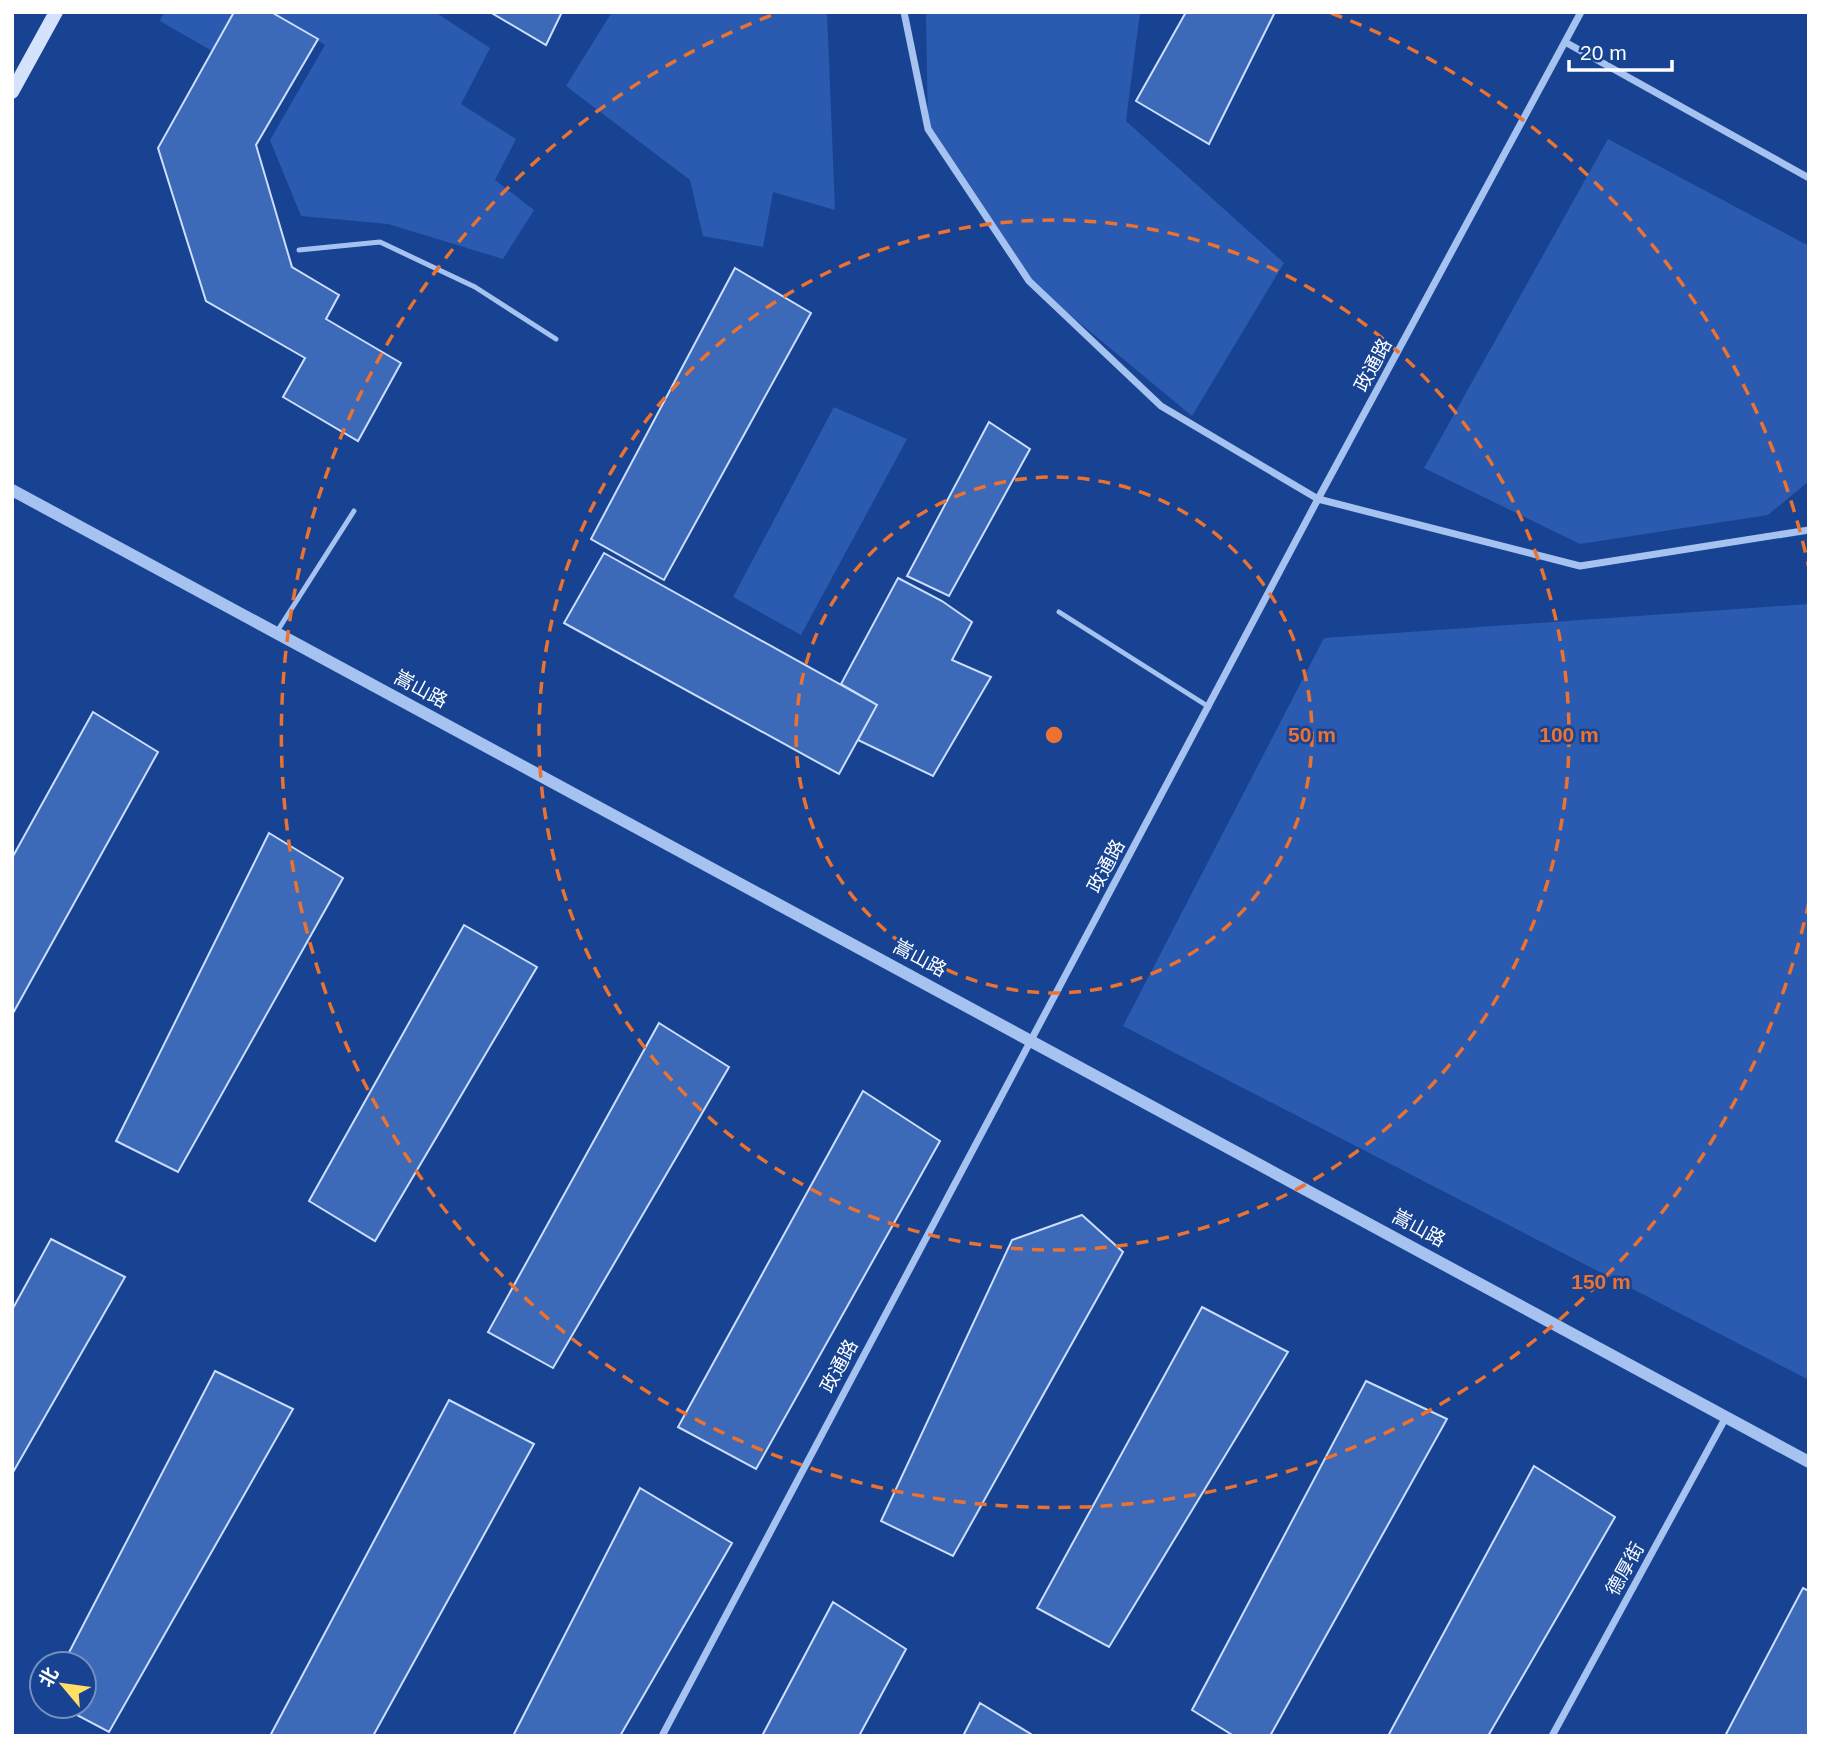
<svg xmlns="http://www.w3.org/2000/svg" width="1821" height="1748" font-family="Arial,'Noto Sans SC',sans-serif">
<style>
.green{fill:#2a5bb0}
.building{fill:#3c69b8;stroke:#cddefb;stroke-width:2}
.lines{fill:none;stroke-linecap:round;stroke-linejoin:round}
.service{stroke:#a6c2f0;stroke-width:5}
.minor{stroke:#a6c2f0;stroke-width:7}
.tertiary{stroke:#a6c2f0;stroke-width:12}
.secondary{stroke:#d4e2fb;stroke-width:14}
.ring{fill:none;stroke:#eb7230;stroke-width:3.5;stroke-dasharray:12 9}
.labels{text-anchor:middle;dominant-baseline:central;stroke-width:5;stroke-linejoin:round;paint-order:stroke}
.street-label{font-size:19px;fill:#fff;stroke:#174392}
.centre{fill:#eb7230;stroke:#174392;stroke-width:3.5}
.ring-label{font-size:21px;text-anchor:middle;font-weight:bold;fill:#eb7230;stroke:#174392;stroke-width:5;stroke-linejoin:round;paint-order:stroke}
</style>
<rect width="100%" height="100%" fill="#174392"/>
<!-- green -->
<path class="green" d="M164 12H234L212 51 160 21Z
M270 12H435L490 48 461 104 516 139 495 180 534 210 503 259 388 224 301 216 270 140 325 45Z
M612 12H827L835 210 773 192 763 247 703 236 690 180 566 86Z
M926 12H1140L1126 121 1284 263 1192 416 1029 281 928 129Z
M1608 139 1809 246V481L1768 515 1580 544 1424 468Z
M834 407 907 439 801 635 733 597Z
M1809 604V1380L1123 1026 1324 638Z"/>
<!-- building -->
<path class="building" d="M234 12H271L318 39 256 145 292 267 339 295 326 319 401 363 358 441 283 397 305 358 206 301 158 148Z
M490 12H562L546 45Z
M1186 12H1275L1209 144 1136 101Z
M735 268 811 313 664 580 591 539Z
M989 422 1030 449 949 596 907 576Z
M604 553 877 705 839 774 564 623Z
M898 578 942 601 972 622 952 660 991 677 933 776 858 740 877 705 841 684Z
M93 712 158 752 12 1015V858Z
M269 833 343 878 178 1172 116 1141Z
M464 925 537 967 375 1241 309 1201Z
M659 1023 729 1067 553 1368 488 1332Z
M863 1091 940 1141 756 1469 678 1427Z
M1082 1215 1123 1252 953 1556 881 1521 1012 1240Z
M51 1239 125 1277 12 1474V1310Z
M1202 1307 1288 1352 1109 1647 1037 1608Z
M215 1371 293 1409 109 1732 60 1706H84V1664H63Z
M1366 1381 1447 1419 1270 1736H1234L1192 1710Z
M449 1400 534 1444 373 1736H270Z
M1534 1466 1615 1517 1488 1736H1388Z
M640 1488 732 1543 620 1736H513Z
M1803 1588 1809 1591V1736H1725Z
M833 1602 906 1649 859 1736H762Z
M980 1703 1034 1736H963Z"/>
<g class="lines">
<!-- service -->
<path class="service" d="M299 250 380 242 475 287 556 339
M1059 612 1209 707
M276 633 354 511"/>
<!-- minor -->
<path class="minor" d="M904 12 928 129 1029 281 1161 406 1318 499 1580 566 1809 530
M1565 42 1809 178
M662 1736 1318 499 1581 12
M1552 1736 1726 1417"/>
<!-- tertiary -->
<path class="tertiary" d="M12 490 1809 1462"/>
<!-- secondary -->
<path class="secondary" d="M12 92 56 12"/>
</g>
<!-- distance rings -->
<g class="ring">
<circle cx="1054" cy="735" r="258"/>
<circle cx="1054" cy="735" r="515"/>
<path d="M1809 902A773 773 0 1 1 777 13M1331 13A773 773 0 0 1 1809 568"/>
</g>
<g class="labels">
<!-- street labels -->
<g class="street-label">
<text transform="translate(1373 365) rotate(-62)">政通路</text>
<text transform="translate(421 689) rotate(28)">嵩山路</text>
<text transform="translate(1106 866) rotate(-62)">政通路</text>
<text transform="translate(920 958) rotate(28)">嵩山路</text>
<text transform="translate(1419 1228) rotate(28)">嵩山路</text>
<text transform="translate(839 1366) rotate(-62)">政通路</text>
<text transform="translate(1625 1569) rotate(-61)">德厚街</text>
</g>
</g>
<circle cx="1054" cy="735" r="10" class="centre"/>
<g class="ring-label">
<text x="1312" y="742">50 m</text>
<text x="1569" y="742">100 m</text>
<text x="1601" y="1289">150 m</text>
</g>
<!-- border -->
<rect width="1821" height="1748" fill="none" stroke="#ffffff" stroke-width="28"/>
<!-- north arrow -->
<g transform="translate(63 1685) rotate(299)"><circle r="33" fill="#174392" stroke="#748ebe" stroke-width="2"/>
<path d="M0-5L12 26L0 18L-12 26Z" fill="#ffdf65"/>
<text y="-10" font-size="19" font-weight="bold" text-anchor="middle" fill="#ffffff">北</text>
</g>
<!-- scale -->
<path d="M1569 60v10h103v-10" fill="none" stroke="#ffffff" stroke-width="3.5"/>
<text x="1580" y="60" font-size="21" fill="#ffffff" stroke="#174392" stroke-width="5" paint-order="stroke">20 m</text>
</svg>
